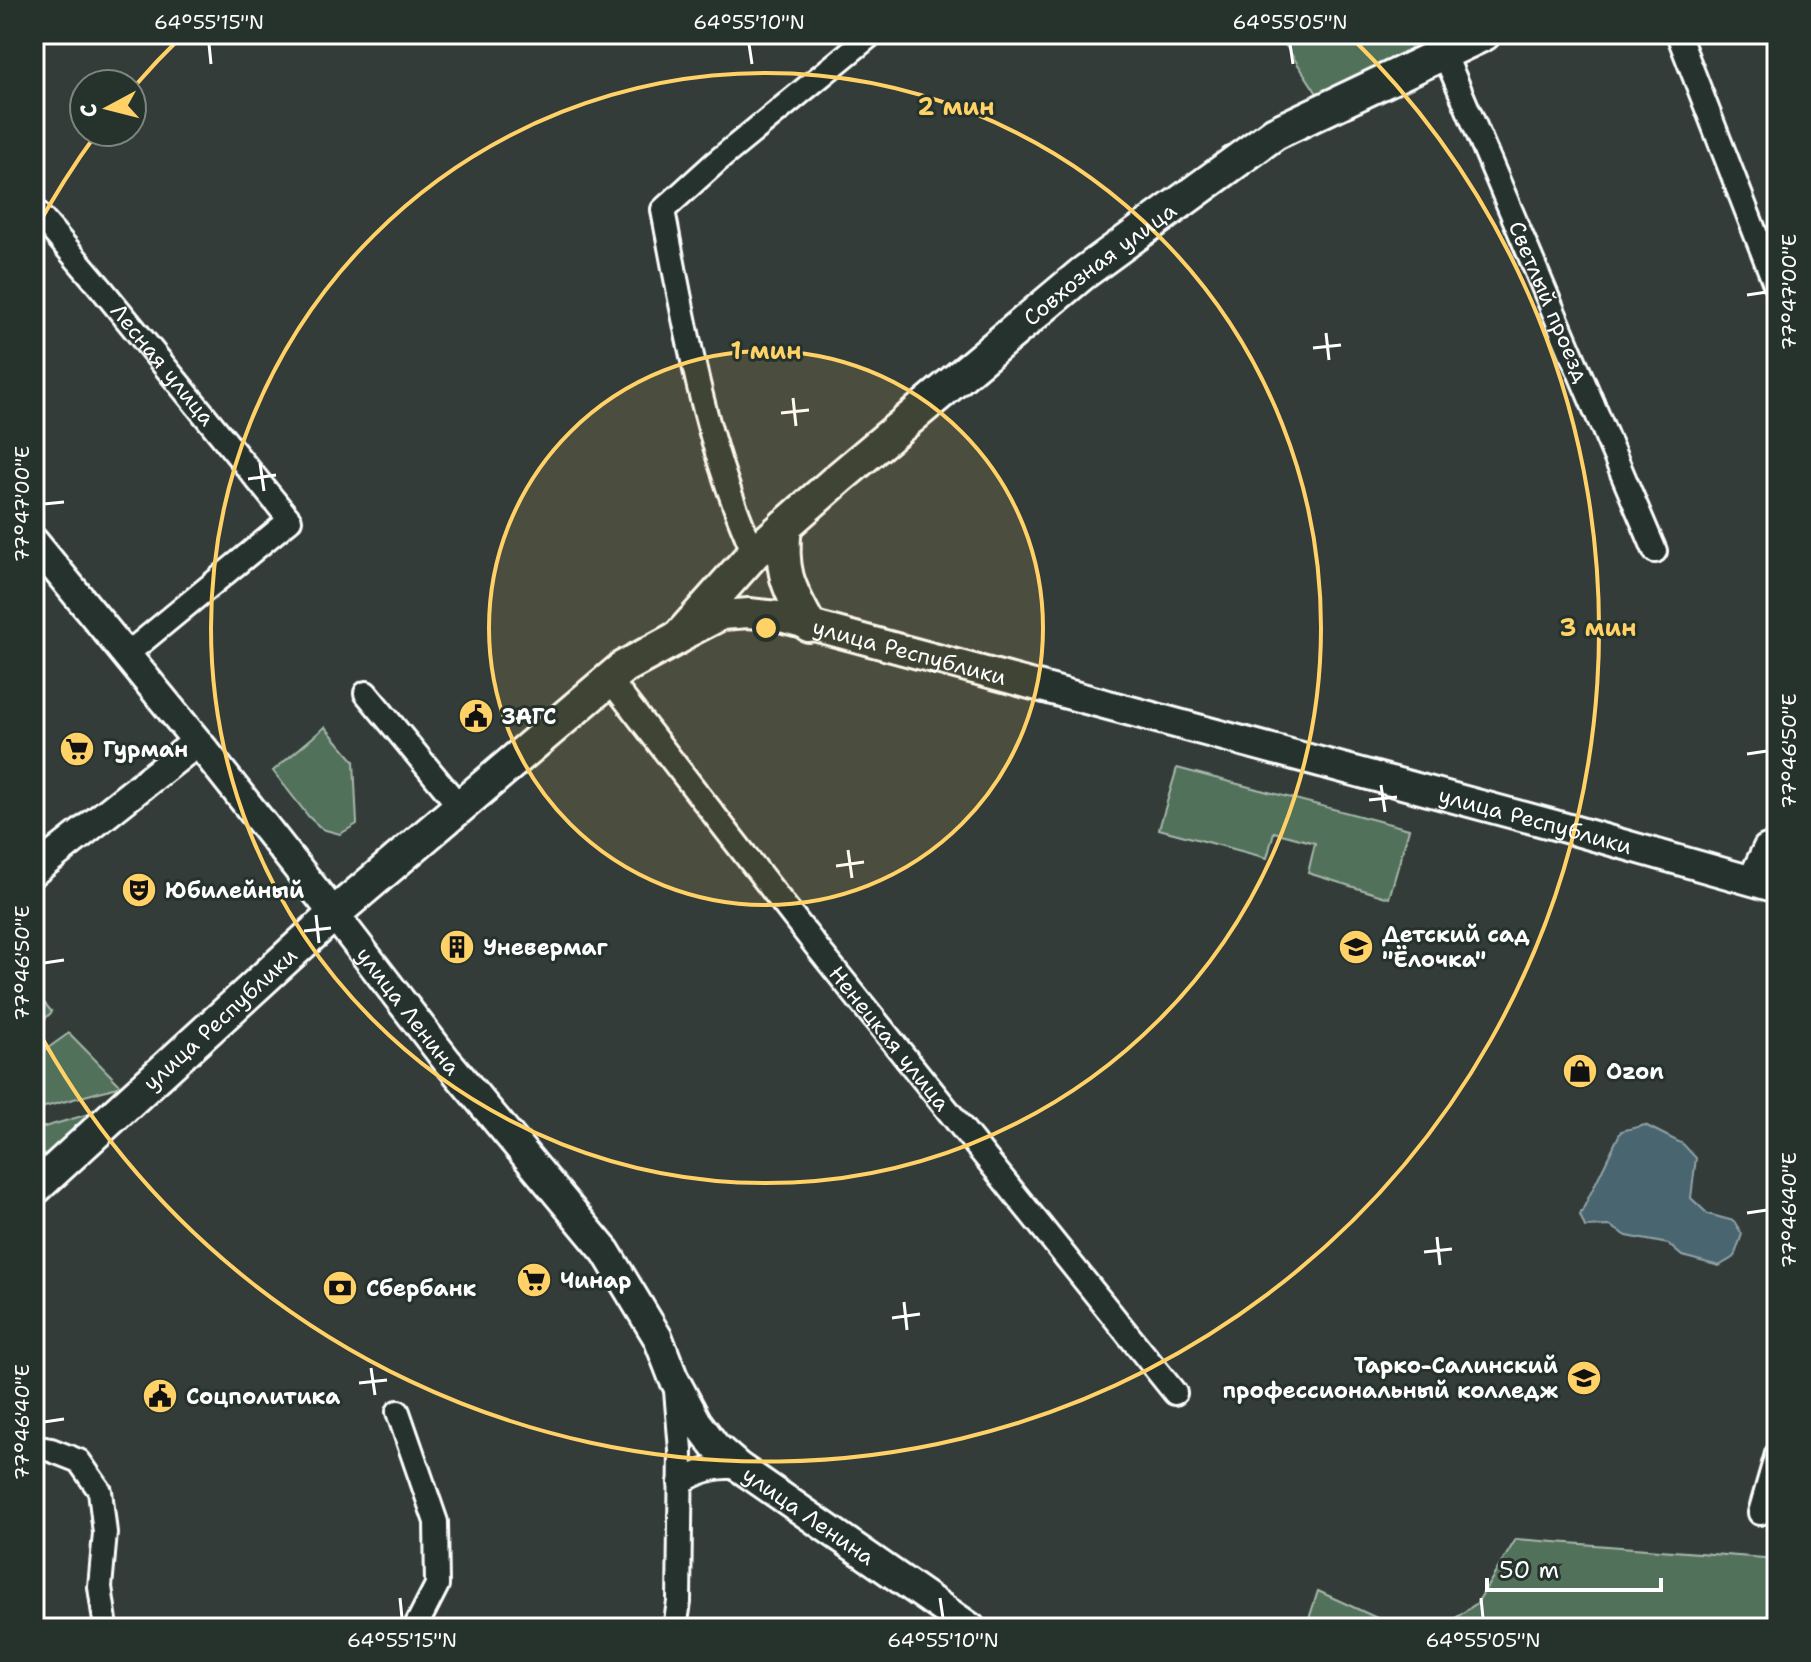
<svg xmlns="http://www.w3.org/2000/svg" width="1811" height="1662" font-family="'Shantell Sans',sans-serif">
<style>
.green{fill:#51715a;stroke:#a8b8ac;stroke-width:2}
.water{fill:#4a6670;stroke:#92a3a9;stroke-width:2}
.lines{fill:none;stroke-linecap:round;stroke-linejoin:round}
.minor-casing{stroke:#fff;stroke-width:28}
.tertiary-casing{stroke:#fff;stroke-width:34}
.secondary-casing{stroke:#fff;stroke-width:38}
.minor{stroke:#26332d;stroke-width:22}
.tertiary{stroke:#26332d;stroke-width:28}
.secondary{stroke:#26332d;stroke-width:32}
.ticks{fill:none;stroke:#fff;stroke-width:3}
.ring{fill:none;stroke:#ffd166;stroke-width:4}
.labels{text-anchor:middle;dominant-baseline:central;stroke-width:6;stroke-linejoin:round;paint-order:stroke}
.street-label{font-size:22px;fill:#fff;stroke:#26332d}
.poi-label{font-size:22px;font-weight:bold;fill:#fff;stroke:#26332d;text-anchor:start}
.centre{fill:#ffd166;stroke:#26332d;stroke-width:4}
.ring-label{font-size:24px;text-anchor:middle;font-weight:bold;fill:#ffd166;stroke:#26332d;stroke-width:6;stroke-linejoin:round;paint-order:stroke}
.neatline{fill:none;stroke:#fff;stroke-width:3}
.ticks-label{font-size:20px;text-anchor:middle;fill:#fff}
</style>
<rect width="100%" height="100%" fill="#333c39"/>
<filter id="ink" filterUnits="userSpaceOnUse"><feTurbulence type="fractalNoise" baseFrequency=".0125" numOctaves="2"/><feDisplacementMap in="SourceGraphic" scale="16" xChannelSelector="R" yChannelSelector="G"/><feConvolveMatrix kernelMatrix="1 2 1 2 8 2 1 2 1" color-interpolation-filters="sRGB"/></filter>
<g filter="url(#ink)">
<!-- green -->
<path class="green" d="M1278 34H1446L1318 95Z
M325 727 354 761 357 824 340 834 322 829 309 817 273 771Z
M1177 768 1409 829 1389 898 1308 873 1315 843 1274 832 1267 858 1159 829Z
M34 991 52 1012 34 1029Z
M69 1033 121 1086 34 1110V1058Z
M113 1107 34 1177V1130Z
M1516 1539 1777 1559V1628H1441L1477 1603Z
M1318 1591 1399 1628H1306Z"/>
<!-- water -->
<path class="water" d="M1645 1125 1683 1144 1696 1158 1691 1198 1708 1214 1734 1221 1742 1234 1734 1257 1719 1266 1682 1256 1668 1244 1627 1236 1610 1226 1585 1227 1580 1215 1621 1131Z"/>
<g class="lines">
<!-- minor casing -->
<g class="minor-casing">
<g id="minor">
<path d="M1678 34 1777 289"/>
<path id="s1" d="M1444 53 1655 551"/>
<path id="s2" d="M34 209 101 288 290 520 126 655"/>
<path d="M754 553C705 445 685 326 663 210L716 162 872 34"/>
<path id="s3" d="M609 679 819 950 1175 1393"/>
<path d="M366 693 460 807"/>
<path d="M1749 880 1765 847 1777 842"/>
<path d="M398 1412 436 1522 437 1585 415 1628"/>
<path d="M34 1447 51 1450 79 1461 100 1491 105 1533 100 1587 106 1628"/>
<path d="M680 1483C700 1470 716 1466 739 1467"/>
<path d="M1760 1513 1777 1454"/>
<path d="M675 1628 679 1602 681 1450 676 1390"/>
</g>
</g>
<!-- tertiary casing -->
<g class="tertiary-casing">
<g id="tertiary">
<path id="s4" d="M34 542 209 756 334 914 447 1061 606 1252 658 1338 673 1377 697 1422 715 1446 739 1467 971 1628"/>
<path id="s5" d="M687 633 722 615 749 613 777 616 1562 827 1777 888"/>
<path d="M34 871 197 742"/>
</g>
</g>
<!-- secondary casing -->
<g class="secondary-casing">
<g id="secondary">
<path d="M785 525C780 570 787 586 809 625"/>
<path id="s6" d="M34 1189 334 914 624 667 679 637 754 553 839 478 1082 274 1275 133 1484 34"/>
</g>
</g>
<!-- minor -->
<use href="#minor" class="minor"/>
<!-- tertiary -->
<use href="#tertiary" class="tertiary"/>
<!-- secondary -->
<use href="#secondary" class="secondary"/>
</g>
</g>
<!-- ticks -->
<path class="ticks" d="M209 44 211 64M749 44 752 64M1290 44 1293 64M1747 295 1767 292M1326 333 1329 360M1313 348 1341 345M793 398 796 426M781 413 809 410M260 463 264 491M248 479 276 475M44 504 64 502M1747 754 1767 751M1381 785 1385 812M1369 800 1397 797M848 850 852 878M836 866 864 862M316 915 319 943M304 931 331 928M44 963 64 960M1747 1213 1767 1210M1437 1237 1440 1265M1424 1252 1452 1249M904 1302 907 1330M892 1318 920 1314M371 1368 375 1395M359 1383 387 1380M44 1422 64 1419M400 1598 402 1618M940 1598 943 1618M1481 1598 1483 1618"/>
<!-- distance rings -->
<circle cx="766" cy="628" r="277" fill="#ffd166" fill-opacity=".12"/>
<g class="ring">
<circle cx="766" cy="628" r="277"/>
<circle cx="766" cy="628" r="555"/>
<path d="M35 231A832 832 0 0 1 97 133M133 88A832 832 0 0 1 183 35M1349 35A832 832 0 1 1 35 1025"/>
</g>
<!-- icons -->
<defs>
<g id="civic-disc" transform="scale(1.8)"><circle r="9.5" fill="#ffd166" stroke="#26332d"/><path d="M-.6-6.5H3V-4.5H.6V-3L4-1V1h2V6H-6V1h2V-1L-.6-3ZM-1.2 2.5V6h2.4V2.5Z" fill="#111"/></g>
<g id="supermarket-disc" transform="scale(1.8)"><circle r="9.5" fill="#ffd166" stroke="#26332d"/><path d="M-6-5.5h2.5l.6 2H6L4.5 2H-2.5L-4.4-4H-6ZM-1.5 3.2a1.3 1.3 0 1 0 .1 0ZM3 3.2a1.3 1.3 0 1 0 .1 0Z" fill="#111"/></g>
<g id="theatre-disc" transform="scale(1.8)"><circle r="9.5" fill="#ffd166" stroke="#26332d"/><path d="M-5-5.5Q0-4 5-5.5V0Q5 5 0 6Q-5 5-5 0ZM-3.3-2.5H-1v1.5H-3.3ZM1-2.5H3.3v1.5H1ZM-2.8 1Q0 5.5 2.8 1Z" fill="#111"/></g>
<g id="building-disc" transform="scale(1.8)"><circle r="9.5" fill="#ffd166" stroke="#26332d"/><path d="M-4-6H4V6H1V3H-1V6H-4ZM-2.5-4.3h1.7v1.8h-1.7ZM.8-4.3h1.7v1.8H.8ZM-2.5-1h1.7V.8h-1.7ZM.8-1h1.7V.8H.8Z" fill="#111"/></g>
<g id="school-disc" transform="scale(1.8)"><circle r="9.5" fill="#ffd166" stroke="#26332d"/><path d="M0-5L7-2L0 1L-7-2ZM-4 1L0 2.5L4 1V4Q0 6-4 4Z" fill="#111"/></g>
<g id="shop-disc" transform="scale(1.8)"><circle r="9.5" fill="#ffd166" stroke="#26332d"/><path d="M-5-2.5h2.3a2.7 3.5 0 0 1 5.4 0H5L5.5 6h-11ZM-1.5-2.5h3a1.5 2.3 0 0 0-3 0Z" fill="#111"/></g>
<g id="bank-disc" transform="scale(1.8)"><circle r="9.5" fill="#ffd166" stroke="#26332d"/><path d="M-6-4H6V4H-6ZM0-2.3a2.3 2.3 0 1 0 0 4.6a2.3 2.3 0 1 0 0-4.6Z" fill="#111"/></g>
<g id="university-disc" transform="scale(1.8)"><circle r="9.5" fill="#ffd166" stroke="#26332d"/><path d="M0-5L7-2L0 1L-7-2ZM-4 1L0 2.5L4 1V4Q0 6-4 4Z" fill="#111"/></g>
</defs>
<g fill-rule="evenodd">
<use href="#civic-disc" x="476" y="716"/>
<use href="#supermarket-disc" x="77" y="749"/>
<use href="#theatre-disc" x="139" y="890"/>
<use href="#building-disc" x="457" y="947"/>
<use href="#school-disc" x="1356" y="947"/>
<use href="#shop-disc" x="1580" y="1071"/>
<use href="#supermarket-disc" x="534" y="1280"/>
<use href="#bank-disc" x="340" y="1288"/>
<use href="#university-disc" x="1584" y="1378"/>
<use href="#civic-disc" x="160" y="1396"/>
</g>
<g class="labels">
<!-- street labels -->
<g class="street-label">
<text stroke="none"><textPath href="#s6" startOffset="1414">Совхозная улица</textPath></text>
<text stroke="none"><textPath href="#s1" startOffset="270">Светлый проезд</textPath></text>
<text stroke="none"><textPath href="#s2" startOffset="202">Лесная улица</textPath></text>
<text stroke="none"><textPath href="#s5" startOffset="232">улица Республики</textPath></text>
<text stroke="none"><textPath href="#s5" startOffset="880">улица Республики</textPath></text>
<text stroke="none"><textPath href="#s4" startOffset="600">улица Ленина</textPath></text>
<text stroke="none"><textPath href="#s6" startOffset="252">улица Республики</textPath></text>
<text stroke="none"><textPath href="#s3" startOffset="456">Ненецкая улица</textPath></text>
<text stroke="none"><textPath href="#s4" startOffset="1252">улица Ленина</textPath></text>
</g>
<!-- poi labels -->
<g class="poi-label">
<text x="502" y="716">ЗАГС</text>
<text x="103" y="749">Гурман</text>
<text x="165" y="890">Юбилейный</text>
<text x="1382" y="934">Детский сад<tspan x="1382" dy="25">"Ёлочка"</tspan></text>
<text x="483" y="947">Уневермаг</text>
<text x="1606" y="1071">Ozon</text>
<text x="560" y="1280">Чинар</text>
<text x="366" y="1288">Сбербанк</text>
<text x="1558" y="1365" text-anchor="end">Тарко-Салинский<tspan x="1558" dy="25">профессиональный колледж</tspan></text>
<text x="186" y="1396">Соцполитика</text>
</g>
</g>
<circle cx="766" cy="628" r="12" class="centre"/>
<g class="ring-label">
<text x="956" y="115">2 мин</text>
<text x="766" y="359">1 мин</text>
<text x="1598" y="636">3 мин</text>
</g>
<!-- margin -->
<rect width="1811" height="1662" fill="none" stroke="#26332d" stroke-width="88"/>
<!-- north arrow -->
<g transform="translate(108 108) rotate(263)"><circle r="38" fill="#26332d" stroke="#7d8581" stroke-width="2"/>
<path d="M0-6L14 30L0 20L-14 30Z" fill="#ffd166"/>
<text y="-12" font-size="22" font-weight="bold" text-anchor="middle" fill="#ffffff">С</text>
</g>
<!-- scale -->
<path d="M1487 1578v12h174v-12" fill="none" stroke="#ffffff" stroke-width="4"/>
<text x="1499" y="1578" font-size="24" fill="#ffffff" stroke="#26332d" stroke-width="6" paint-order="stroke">50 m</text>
<rect x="44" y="44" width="1723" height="1574" class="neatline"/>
<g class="ticks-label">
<text x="209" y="29">64°55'15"N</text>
<text x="749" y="29">64°55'10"N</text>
<text x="1290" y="29">64°55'05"N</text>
<text transform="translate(1789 292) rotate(-90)" y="7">77°47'00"E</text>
<text transform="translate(22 504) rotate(-90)" y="7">77°47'00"E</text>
<text transform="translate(1789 751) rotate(-90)" y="7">77°46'50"E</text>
<text transform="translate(22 963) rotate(-90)" y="7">77°46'50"E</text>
<text transform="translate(1789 1210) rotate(-90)" y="7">77°46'40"E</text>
<text transform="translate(22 1422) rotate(-90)" y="7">77°46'40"E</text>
<text x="402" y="1647">64°55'15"N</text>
<text x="943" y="1647">64°55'10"N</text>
<text x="1483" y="1647">64°55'05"N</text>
</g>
</svg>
